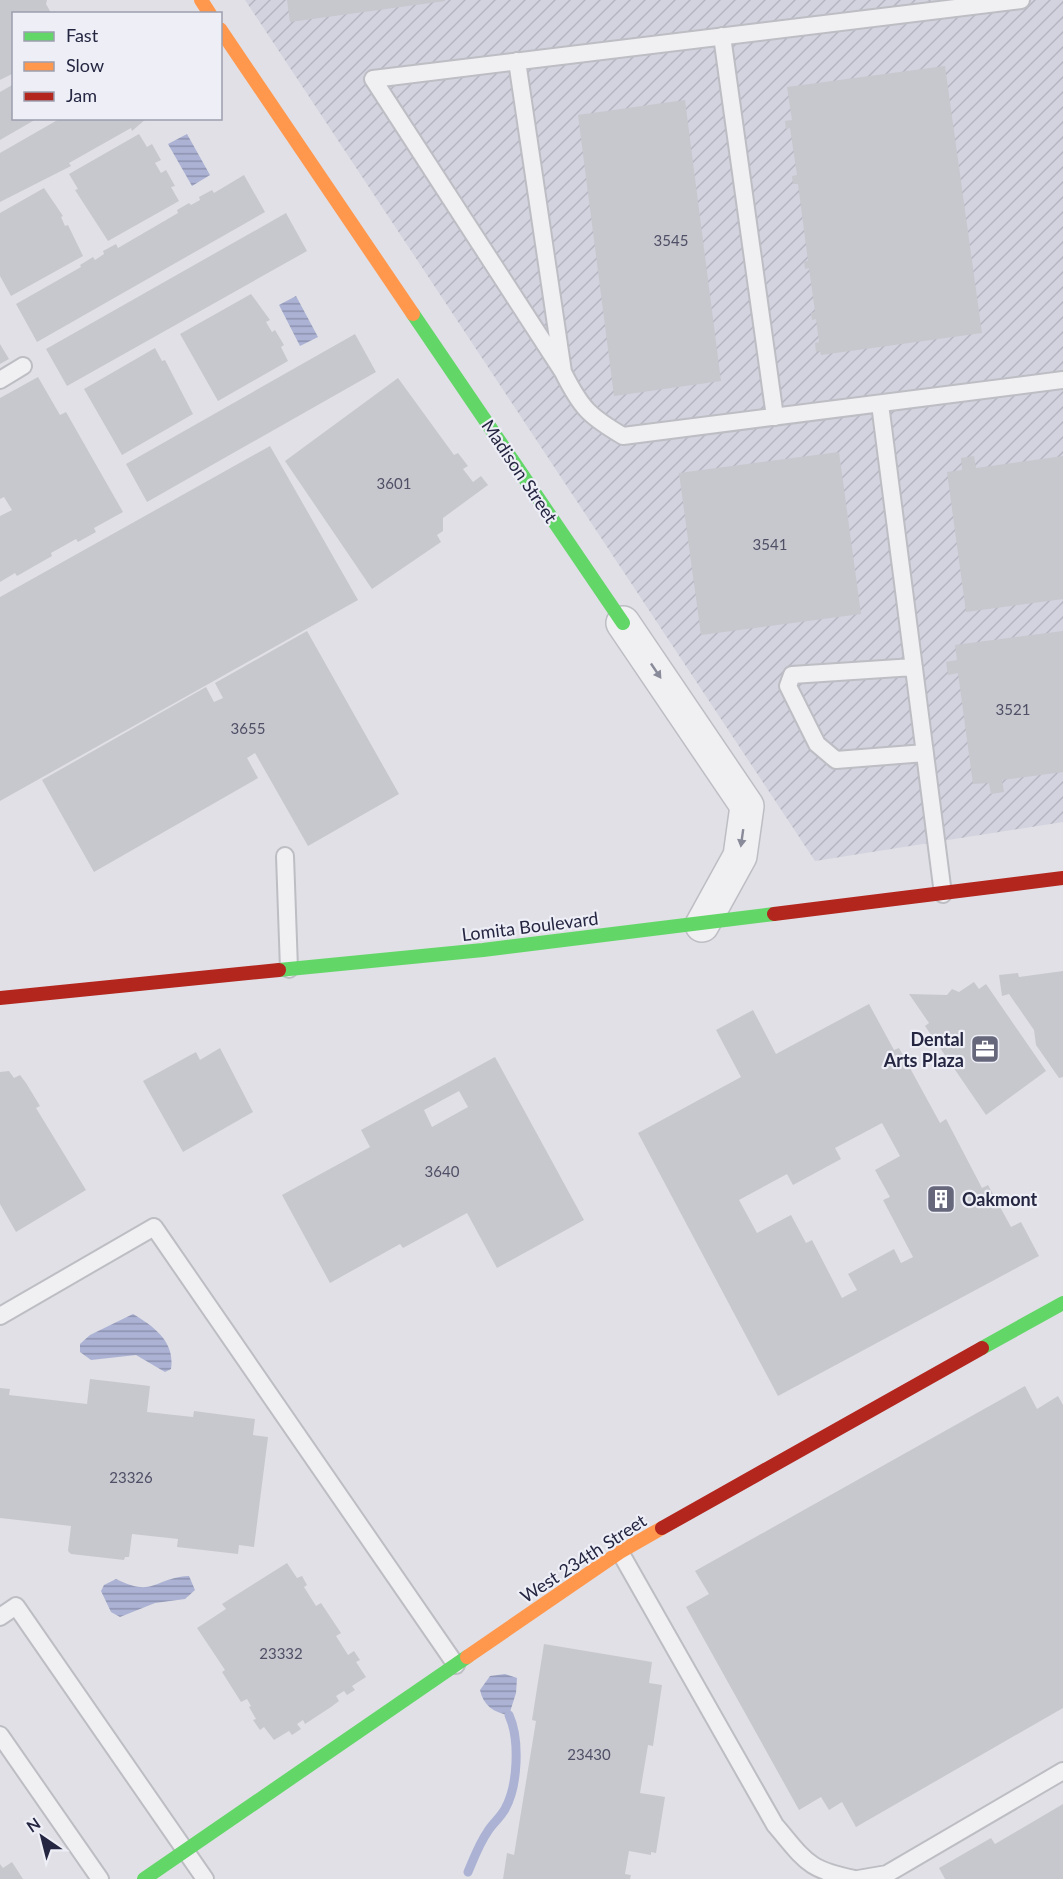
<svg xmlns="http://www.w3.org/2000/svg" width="1063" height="1879" font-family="Lato,sans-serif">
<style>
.industrial{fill:url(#industrial-furrows)}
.water{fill:url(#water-rules)}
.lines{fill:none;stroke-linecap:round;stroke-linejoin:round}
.stream{stroke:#acb2d4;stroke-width:9}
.building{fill:#c7c7ce;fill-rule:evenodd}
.lane-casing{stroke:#bdbdc4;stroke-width:20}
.street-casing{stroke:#bdbdc4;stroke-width:36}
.lane{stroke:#f0f0f3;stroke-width:16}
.street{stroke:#f0f0f3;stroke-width:33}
.fast{stroke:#63d668;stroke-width:14}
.slow{stroke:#ff974d;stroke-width:14}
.jam{stroke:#b3261e;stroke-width:14}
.oneway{fill:#8a8b9a}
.labels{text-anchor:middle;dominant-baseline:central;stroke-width:4.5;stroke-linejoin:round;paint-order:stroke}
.number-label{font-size:15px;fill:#4f5066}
.street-label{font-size:18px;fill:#252641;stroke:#edeef6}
.poi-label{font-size:18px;font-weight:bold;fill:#252641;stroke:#edeef6;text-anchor:end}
</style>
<defs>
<pattern id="industrial-furrows" width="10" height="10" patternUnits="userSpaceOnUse" patternTransform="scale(1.5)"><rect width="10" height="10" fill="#d3d3df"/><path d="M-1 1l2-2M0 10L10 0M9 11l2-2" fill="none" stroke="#b5b5c1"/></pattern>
<pattern id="water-rules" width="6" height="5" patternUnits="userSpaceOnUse" patternTransform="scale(1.5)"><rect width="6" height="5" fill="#acb2d4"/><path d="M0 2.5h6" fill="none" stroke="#8c91ae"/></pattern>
</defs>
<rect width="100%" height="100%" fill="#e0e0e6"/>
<!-- industrial -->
<path class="industrial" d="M245 0H1063V822L815 861Z"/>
<!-- water -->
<path class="water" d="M187 134 210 175 192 186 168 144Z
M296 296 318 337 300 346 279 305Z
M133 1314C155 1327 175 1342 171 1369L165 1372 136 1355 91 1360 80 1352V1344L90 1335Z
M189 1576 195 1590 185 1599 155 1603 120 1617 111 1612 101 1591 104 1585 116 1579C154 1598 154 1578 189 1576Z
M505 1674 517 1678 516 1693 509 1715C494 1713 483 1705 480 1690L490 1676Z"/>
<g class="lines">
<!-- stream -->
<path class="stream" d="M468 1872C474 1858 479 1844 488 1831 493 1823 500 1818 505 1809 518 1786 520 1739 509 1715"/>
</g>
<!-- building -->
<path class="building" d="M0 0H47L46 4 51 13 55 11 56 14H14V73L0 80Z
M287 0H445V1L290 22Z
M945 66 982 333 821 355 820 351 816 352 815 343 819 342 816 319 812 320 811 313 815 312 809 268 805 269 804 261H808L798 184H793L792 176 797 175 790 128 786 129 785 121 792 120 787 87Z
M14 84V118H38L0 140V92Z
M685 100 721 381 614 396 578 115Z
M61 118H147L132 131 131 128 69 163 71 166 0 202V153Z
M139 134 147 147 152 144 161 160 155 163 161 173 166 170 175 186 171 187 179 201 108 241 75 190 78 189 69 174Z
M244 175 265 212 37 342 16 304 81 267 80 265 93 257 95 260 104 254 103 251 116 244 118 248 178 213 177 210 189 203 191 205 200 200 199 197 212 190 214 193Z
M44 188 63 216 61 217 65 226 68 225 83 256 11 296 0 276V213Z
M286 213 307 251 67 386 46 349Z
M251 294 270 320 266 322 272 332 275 330 284 345 281 347 288 361 218 401 180 334Z
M355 334 376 372 147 502 126 464Z
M0 344 9 359 0 364Z
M155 348 162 361 165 360 193 414 122 455 84 389Z
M38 377 60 415 66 412 123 512 94 528 96 532 78 542 76 539 51 553 52 556 17 576 15 573 0 582V516L12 510 4 497 0 499V398Z
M398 378 454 455 458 453 468 466 463 469 473 482 481 476 488 485 443 518V531L437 535 441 542 372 589 285 461Z
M270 446 358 600 0 801V597Z
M839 452 861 614 701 635 679 473Z
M974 456 976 468 1063 456V599L966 612 947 472 962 470 961 458Z
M307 631 399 794 308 846 255 753 247 758 258 778 94 872 42 780 206 687 214 702 223 698 215 683Z
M1063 631V772L1002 780 1004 792 991 794 989 783 973 784 958 673 948 675 946 662 957 660 955 645Z
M1063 971V1077L1059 1078 1036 1045 1034 1030 1009 994 1002 996 999 975 1018 973 1019 977Z
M974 982 979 989 986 984 1046 1071 986 1115 925 1026 929 1023 909 994 947 995 952 989 959 992Z
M869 1004 894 1050 899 1048 940 1123 946 1119 982 1188 988 1185 1011 1227 1021 1222 1039 1256 778 1396 638 1133 741 1077 716 1030 753 1010 776 1054ZM882 1123 900 1156 875 1170 890 1197 883 1200 913 1257 901 1263 894 1249 848 1274 857 1290 842 1298 812 1240 806 1243 791 1215 757 1233 739 1200 787 1174 793 1185 841 1159 835 1148Z
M220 1048 253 1112 183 1152 143 1081 196 1052 200 1060Z
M495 1057 584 1220 497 1268 467 1213 403 1248 400 1244 330 1283 282 1195 370 1147 361 1130ZM459 1091 468 1107 432 1127 424 1110Z
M9 1071 14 1078 20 1075 26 1083 40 1106 36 1108 86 1190 16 1232 0 1204V1072Z
M90 1379 150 1386 147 1412 193 1417 194 1411 255 1419 253 1435 268 1437 254 1547 239 1545 238 1554 177 1547 178 1539 132 1534 129 1557H125L124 1560 71 1554 68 1551 71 1526 0 1518V1388L10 1389 9 1395 87 1404Z
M1025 1386 1037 1409 1058 1396 1063 1405V1708L856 1827 842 1802 829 1810 821 1797 799 1810 686 1607 709 1594 695 1571Z
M287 1563 297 1578 302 1576 307 1585 304 1587 316 1606 321 1603 341 1633 336 1636 348 1655 354 1651 360 1660 356 1662 366 1677 352 1686 355 1690 347 1695 344 1691 336 1696 339 1701 331 1707 305 1724 303 1720 297 1724 301 1729 292 1735 289 1731 274 1740 264 1727 260 1730 253 1720 256 1719 249 1707 251 1706 247 1699 241 1702 222 1672 225 1670 197 1628 226 1609 222 1604Z
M544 1644 652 1662 649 1683 662 1685 653 1746 648 1745 640 1793 665 1797 656 1853 651 1852V1855L629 1851 625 1874 631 1875 630 1879H503L507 1853 514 1855 536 1721 532 1720Z
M1063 1804V1879H945L939 1868 991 1838 995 1844Z
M12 1862 23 1879H0V1864L3 1868Z"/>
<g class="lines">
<!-- lane casing -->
<g class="lane-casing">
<path id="lane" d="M722 36 775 417
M517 61 563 372C581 408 589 416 623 436L1063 380
M563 372 373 79 1021 0
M0 380 23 366
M880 404 943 894
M914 667 792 675 788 686 817 744 836 760 925 753
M285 856 289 969
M0 1316 154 1227 456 1665
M620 1552 775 1825C805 1860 807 1870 855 1879
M0 1617 16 1606 205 1879
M0 1735 100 1879
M858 1879 887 1874 1063 1771"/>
</g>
<!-- street casing -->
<g class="street-casing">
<path id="street" d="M623 623 747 806 740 856 702 925"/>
</g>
<!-- lane -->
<use href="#lane" class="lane"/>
<!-- street -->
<use href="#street" class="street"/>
<!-- fast -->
<path class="fast" d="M413 314 623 623
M279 970 483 950 774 914
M982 1348 1063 1303
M144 1879 467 1657"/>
<!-- slow -->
<path class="slow" d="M201 0 210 14
M220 29 413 314
M467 1657 620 1552 662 1528"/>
<!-- jam -->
<path class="jam" d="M774 914 1063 878
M0 998 279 970
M662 1528 982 1348"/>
</g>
<!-- one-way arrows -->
<defs><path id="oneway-solid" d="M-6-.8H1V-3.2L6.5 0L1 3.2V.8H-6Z" transform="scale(1.5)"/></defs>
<g class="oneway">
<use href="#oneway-solid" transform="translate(656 671) rotate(56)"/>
<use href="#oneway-solid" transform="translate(742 838) rotate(98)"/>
</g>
<!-- icons -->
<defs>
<g id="office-square" transform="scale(1.5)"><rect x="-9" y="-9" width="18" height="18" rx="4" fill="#66677b" stroke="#edeef6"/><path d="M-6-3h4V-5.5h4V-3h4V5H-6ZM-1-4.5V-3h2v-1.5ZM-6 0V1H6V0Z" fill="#fff"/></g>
<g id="building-square" transform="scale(1.5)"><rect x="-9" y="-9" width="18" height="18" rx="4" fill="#66677b" stroke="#edeef6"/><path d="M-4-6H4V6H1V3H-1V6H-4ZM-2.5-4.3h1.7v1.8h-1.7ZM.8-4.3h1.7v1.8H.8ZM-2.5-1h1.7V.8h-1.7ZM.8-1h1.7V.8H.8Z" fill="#fff"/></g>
</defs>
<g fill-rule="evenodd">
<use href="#office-square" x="985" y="1049"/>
<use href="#building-square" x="941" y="1199"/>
</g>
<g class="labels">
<!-- number labels -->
<g class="number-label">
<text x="671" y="240">3545</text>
<text x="394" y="483">3601</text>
<text x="770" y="544">3541</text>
<text x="1013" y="709">3521</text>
<text x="248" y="728">3655</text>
<text x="442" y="1171">3640</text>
<text x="131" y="1477">23326</text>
<text x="281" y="1653">23332</text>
<text x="589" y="1754">23430</text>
</g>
<!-- street labels -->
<g class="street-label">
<text transform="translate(520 471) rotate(56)">Madison Street</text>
<text transform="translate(530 926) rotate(-7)">Lomita Boulevard</text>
<text transform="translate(583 1558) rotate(-33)">West 234th Street</text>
</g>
<!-- poi labels -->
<g class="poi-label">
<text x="964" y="1039">Dental<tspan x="964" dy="21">Arts Plaza</tspan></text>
<text x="962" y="1199" text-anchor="start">Oakmont</text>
</g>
</g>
<!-- legend -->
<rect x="12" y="12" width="210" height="108" fill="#edeef6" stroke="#9d9eae" stroke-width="1.5"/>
<rect x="24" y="32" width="30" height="9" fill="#63d668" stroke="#9d9eae" stroke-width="1.5"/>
<text x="66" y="42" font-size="18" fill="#252641">Fast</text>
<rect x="24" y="62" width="30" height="9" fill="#ff974d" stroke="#9d9eae" stroke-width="1.5"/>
<text x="66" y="72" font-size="18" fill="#252641">Slow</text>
<rect x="24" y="92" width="30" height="9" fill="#b3261e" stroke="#9d9eae" stroke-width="1.5"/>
<text x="66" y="102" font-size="18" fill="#252641">Jam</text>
<!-- north arrow -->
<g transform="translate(42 1837) rotate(325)" stroke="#edeef6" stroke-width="4.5" paint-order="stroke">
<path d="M0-4.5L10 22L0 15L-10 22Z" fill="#252641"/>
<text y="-9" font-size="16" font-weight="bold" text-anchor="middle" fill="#252641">N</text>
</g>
</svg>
